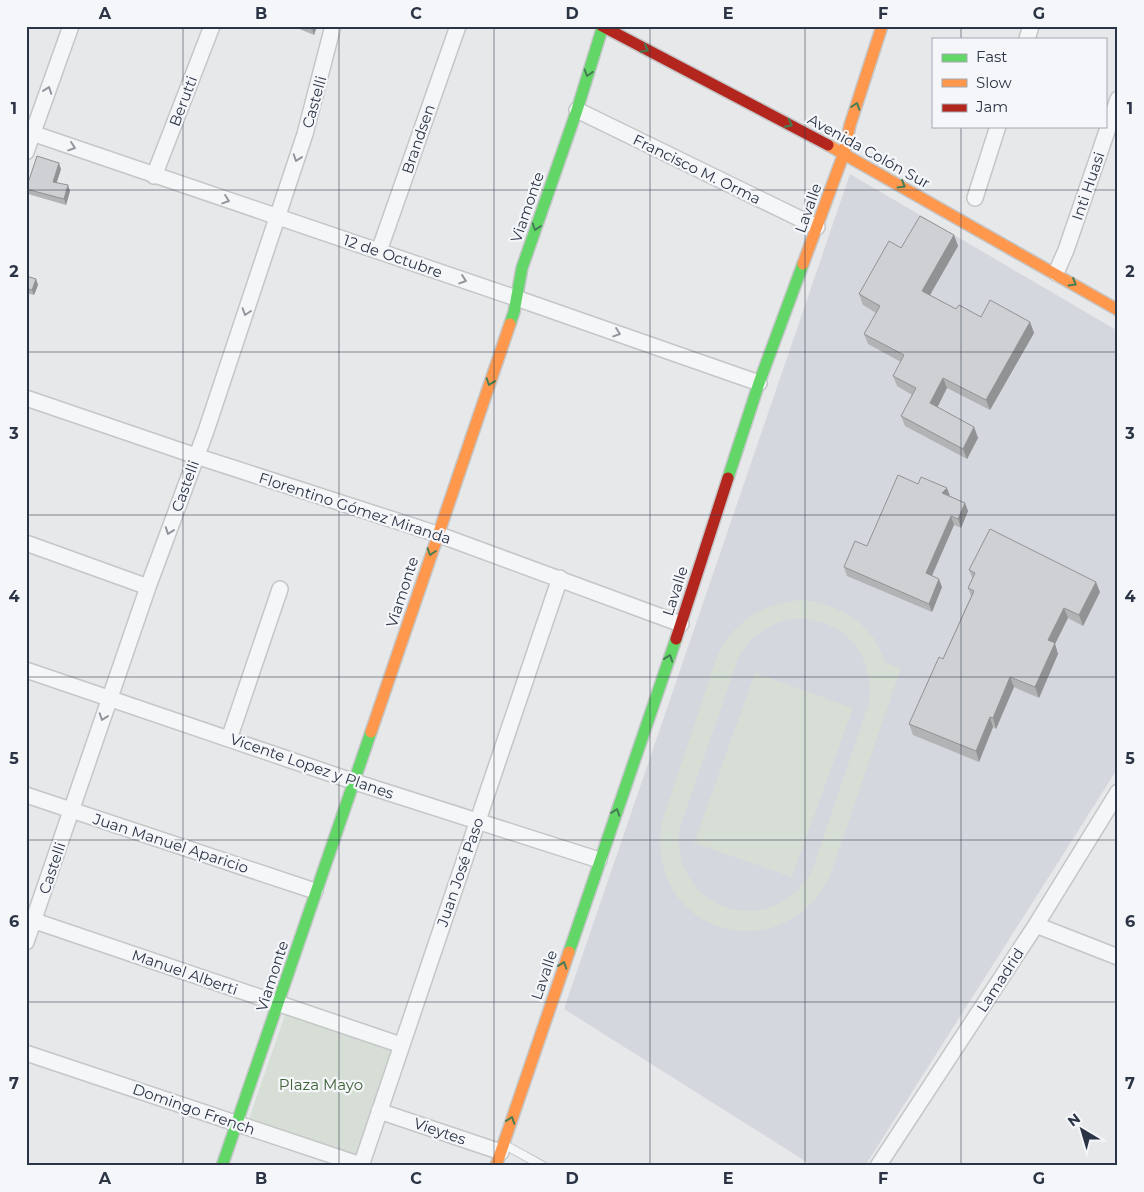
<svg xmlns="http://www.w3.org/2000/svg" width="1144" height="1192" font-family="Montserrat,sans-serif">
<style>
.built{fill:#d4d7dd}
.green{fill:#d6ded6;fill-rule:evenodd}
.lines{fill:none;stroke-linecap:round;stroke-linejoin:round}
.lane-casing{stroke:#c4c6c8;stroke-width:10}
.street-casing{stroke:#c4c6c8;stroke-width:18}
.fast-casing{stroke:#c4c6c8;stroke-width:14}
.slow-casing{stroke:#c4c6c8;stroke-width:14}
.jam-casing{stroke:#c4c6c8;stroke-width:14}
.lane{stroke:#f5f6f7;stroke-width:8}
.street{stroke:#f5f6f7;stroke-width:15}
.fast{stroke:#63d668;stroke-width:11}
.slow{stroke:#ff974d;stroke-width:11}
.jam{stroke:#b3261e;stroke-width:11}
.wall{fill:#b1b3b5}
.shaded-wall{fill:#909294}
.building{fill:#ced0d3;stroke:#909294}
.oneway{stroke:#447d55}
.oneway2{stroke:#90959e}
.grid{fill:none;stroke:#2b3445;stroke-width:1;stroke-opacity:0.55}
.labels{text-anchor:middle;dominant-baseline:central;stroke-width:4.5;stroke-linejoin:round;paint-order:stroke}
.street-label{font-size:15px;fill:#2b3445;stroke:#f4f6f9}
.park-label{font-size:15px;fill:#3f6138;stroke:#f4f6f9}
.neatline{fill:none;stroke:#2b3445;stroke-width:2}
.grid-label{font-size:16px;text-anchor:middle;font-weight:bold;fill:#2b3445}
</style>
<rect width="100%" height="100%" fill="#e6e8ea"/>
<!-- built -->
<path class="built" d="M850 174 1118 331V768L865 1166H813L564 1009Z"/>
<!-- green -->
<path class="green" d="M803 600C839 604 876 625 884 662L901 668 830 876C781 973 647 933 661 825L716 659C732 622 763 602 803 600ZM789 619C841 615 876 652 869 703L813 868C776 942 672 914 679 830L739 656C751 636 767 625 789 619Z
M755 673 853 708 792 877 694 843Z
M286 1012 393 1048 356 1155 249 1119Z"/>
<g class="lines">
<!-- lane casing -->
<g class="lane-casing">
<path id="lane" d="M505 1145 543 1166"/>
</g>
<!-- street casing -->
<g class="street-casing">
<path id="street" d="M1027 39 1031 26
M577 110 817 227
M26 131 516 298 759 383
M26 152 71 26
M154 176 212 26
M975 198 998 126
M379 251 458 26
M1056 273 1066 250 1118 99
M26 398 196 456 437 534 681 624
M26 543 148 587
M26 670 355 782 599 860
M229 739 280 589
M26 795 315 891
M26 918 401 1045
M1036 925 1118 957
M26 942 148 587 206 431 305 134 333 26
M26 1053 361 1165
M379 1111 501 1152
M361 1166 560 578
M878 1166 1036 925 1118 792"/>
</g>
<!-- fast casing -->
<g class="fast-casing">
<path id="fast" d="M510 324 514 312 522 268 577 110 603 26
M728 478 759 383 803 264
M569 952 676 639
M222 1166 371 732"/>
</g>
<!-- slow casing -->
<g class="slow-casing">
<path id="slow" d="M828 145 1118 310
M803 264 844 153 850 125 882 26
M371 732 510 324
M496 1166 569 952"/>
</g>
<!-- jam casing -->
<g class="jam-casing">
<path id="jam" d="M602 26 828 145
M676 639 728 478"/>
</g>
<!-- lane -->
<use href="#lane" class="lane"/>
<!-- street -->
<use href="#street" class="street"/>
<!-- fast -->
<use href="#fast" class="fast"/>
<!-- slow -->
<use href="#slow" class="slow"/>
<!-- jam -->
<use href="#jam" class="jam"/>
</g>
<!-- wall -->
<path class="wall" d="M292 26H317L314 35Z
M61 169 57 182 70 191 66 205 28 194 26 189Z
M954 235 958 246 930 295 956 309 981 317 1030 322 1034 333 990 410 947 388 937 407 974 427 978 438 967 459 905 426 901 416 912 395 897 386 893 376 901 362 868 344 864 334 876 313 863 305 859 294 901 248Z
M26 276 36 279 38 285 34 295 26 293Z
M950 496 965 503 968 511 961 528 954 525 932 576 942 587 932 612 847 576 844 567 867 546Z
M969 570 1100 592 1083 626 1068 618 1055 644 1058 654 1039 698 1014 687 996 729 993 727 979 762 913 735 909 724 943 659 971 596 968 588 973 579Z"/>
<!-- shaded-wall -->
<path class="shaded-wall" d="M313 26H317L314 35 312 29Z
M59 163 61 169 55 187 53 182Z
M68 185 70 191 66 205 64 199Z
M954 235 958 246 926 302 922 291Z
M36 279 38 285 34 295 32 290Z
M1030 322 1034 333 990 410 986 400Z
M943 378 947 388 934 414 930 403Z
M974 427 978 438 967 459 963 449Z
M947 488 950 496 942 493Z
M965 503 968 511 961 528 958 519Z
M951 516 954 525 929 582 926 573Z
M939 579 942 587 932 612 929 604Z
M1096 582 1100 592 1083 626 1079 615Z
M1064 608 1068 618 1055 644 1058 654 1039 698 1035 687 1048 640Z
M1010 677 1014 687 996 729 993 718Z
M990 717 993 727 979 762 976 751Z"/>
<!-- building -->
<path class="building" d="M304 26H313L312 29Z
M37 156 59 163 53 182 68 185 64 199 26 189Z
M920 216 954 235 922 291 956 309 959 305 981 317 990 300 1030 322 986 400 943 378 930 403 974 427 963 449 901 416 916 388 893 376 904 355 864 334 880 306 859 294 889 241 901 248Z
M26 276 36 279 32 290 26 288Z
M898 475 918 484 921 477 947 488 942 493 965 503 958 519 951 516 926 573 939 579 929 604 844 567 855 541 867 546Z
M990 529 1096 582 1079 615 1064 608 1048 640 1055 643 1035 687 1010 677 993 718 990 717 976 751 909 724 939 657 943 659 974 591 968 588 975 573 969 570Z"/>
<!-- one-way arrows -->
<defs><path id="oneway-chevron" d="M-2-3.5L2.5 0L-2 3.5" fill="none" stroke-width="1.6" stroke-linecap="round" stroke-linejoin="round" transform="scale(1.25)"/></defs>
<g class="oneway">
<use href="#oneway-chevron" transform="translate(645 49) rotate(28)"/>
<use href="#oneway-chevron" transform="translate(588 73) rotate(107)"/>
<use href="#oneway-chevron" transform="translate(856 106) rotate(-72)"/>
<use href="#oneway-chevron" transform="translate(789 124) rotate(28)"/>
<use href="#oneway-chevron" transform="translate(902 185) rotate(30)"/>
<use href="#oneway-chevron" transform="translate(536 227) rotate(109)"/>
<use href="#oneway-chevron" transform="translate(1073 283) rotate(31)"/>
<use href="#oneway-chevron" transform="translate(490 382) rotate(109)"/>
<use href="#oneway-chevron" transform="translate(431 552) rotate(108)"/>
<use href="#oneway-chevron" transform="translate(669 658) rotate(-71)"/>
<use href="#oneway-chevron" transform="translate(616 812) rotate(-71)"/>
<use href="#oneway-chevron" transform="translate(563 965) rotate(-71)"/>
<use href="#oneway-chevron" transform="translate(511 1120) rotate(-71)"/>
</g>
<g class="oneway2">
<use href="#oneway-chevron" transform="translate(48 90) rotate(-70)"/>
<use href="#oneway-chevron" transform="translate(72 147) rotate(19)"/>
<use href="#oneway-chevron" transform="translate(297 158) rotate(109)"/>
<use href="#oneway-chevron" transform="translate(226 200) rotate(19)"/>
<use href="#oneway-chevron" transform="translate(463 280) rotate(19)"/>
<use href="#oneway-chevron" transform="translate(246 312) rotate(108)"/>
<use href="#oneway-chevron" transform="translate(617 333) rotate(19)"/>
<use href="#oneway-chevron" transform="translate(169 531) rotate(110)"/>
<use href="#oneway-chevron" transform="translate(103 717) rotate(109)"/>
</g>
<!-- grid -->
<path class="grid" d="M183 26V1166M339 26V1166M494 26V1166M650 26V1166M805 26V1166M961 26V39M961 126V1166M26 190H1118M26 352H1118M26 515H1118M26 677H1118M26 840H1118M26 1002H1118"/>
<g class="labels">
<!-- street labels -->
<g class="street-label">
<text transform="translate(183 101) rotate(-69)">Berutti</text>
<text transform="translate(314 102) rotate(-74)">Castelli</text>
<text transform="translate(418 139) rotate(-71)">Brandsen</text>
<text transform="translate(869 151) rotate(29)">Avenida Colón Sur</text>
<text transform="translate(697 169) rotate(26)">Francisco M. Orma</text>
<text transform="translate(1088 186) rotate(-71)">Inti Huasi</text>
<text transform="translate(527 207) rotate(-71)">Viamonte</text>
<text transform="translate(808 208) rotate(-70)">Lavalle</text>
<text transform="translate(393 256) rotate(19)">12 de Octubre</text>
<text transform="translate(185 486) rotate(-70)">Castelli</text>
<text transform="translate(355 508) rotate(18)">Florentino Gómez Miranda</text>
<text transform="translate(675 591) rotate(-72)">Lavalle</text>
<text transform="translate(402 592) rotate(-72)">Viamonte</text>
<text transform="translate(312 766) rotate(19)">Vicente Lopez y Planes</text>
<text transform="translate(171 843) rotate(18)">Juan Manuel Aparicio</text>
<text transform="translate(52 868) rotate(-71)">Castelli</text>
<text transform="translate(460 872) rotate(-71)">Juan José Paso</text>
<text transform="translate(185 972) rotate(19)">Manuel Alberti</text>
<text transform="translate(544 975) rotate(-71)">Lavalle</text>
<text transform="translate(272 976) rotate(-72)">Viamonte</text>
<text transform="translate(1000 980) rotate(-57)">Lamadrid</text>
<text transform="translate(194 1109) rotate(19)">Domingo French</text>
<text transform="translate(440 1131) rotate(19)">Vieytes</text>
</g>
<!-- park labels -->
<g class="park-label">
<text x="321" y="1084">Plaza Mayo</text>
</g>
</g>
<!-- border -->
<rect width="1144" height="1192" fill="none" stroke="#f4f6f9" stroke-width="55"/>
<!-- legend -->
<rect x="932" y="38" width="175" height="90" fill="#f4f6f9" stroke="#a4a8b1"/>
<rect x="942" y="54" width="25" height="8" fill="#63d668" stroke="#a4a8b1"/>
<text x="976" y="62" font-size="15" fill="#2b3445">Fast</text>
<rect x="942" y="79" width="25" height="8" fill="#ff974d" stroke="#a4a8b1"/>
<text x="976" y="88" font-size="15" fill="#2b3445">Slow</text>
<rect x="942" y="104" width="25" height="8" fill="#b3261e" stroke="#a4a8b1"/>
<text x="976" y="112" font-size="15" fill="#2b3445">Jam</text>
<!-- north arrow -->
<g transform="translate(1082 1130) rotate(322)" stroke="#f4f6f9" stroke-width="4" paint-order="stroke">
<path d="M0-4L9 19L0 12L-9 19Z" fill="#2b3445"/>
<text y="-8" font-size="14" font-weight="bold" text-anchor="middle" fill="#2b3445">N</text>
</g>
<rect x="28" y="28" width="1088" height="1136" class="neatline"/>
<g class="grid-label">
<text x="105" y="19">A</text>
<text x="261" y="19">B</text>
<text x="416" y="19">C</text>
<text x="572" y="19">D</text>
<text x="728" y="19">E</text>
<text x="883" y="19">F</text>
<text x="1039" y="19">G</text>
<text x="14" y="114">1</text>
<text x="1130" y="114">1</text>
<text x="14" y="277">2</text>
<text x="1130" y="277">2</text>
<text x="14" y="439">3</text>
<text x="1130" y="439">3</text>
<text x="14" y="602">4</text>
<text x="1130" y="602">4</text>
<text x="14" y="764">5</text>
<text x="1130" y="764">5</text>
<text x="14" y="927">6</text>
<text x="1130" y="927">6</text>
<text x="14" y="1089">7</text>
<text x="1130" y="1089">7</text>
<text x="105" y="1184">A</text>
<text x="261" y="1184">B</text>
<text x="416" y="1184">C</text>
<text x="572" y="1184">D</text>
<text x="728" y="1184">E</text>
<text x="883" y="1184">F</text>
<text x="1039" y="1184">G</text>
</g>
</svg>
